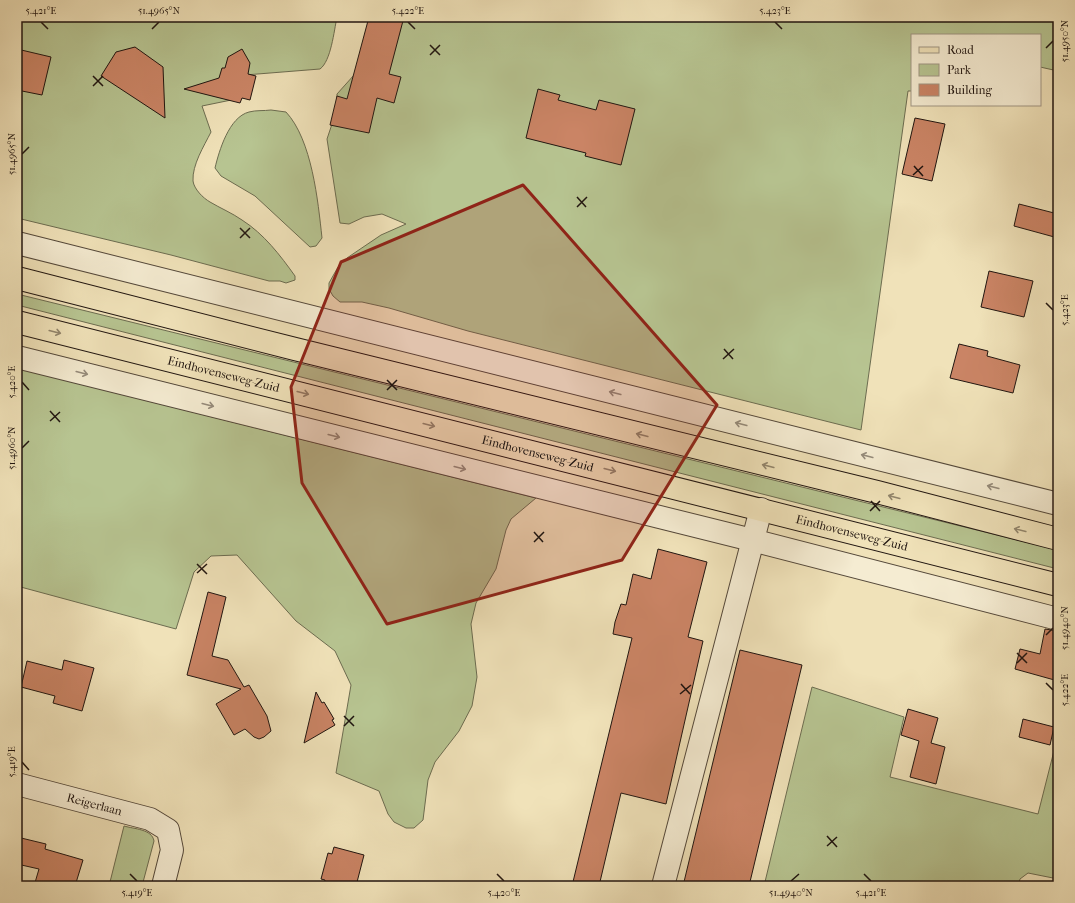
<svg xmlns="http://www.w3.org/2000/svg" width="1075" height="903" font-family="'IM FELL French Canon',serif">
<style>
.green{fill:#b7c491;stroke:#6c6c50}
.building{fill:#ca8465;stroke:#201510}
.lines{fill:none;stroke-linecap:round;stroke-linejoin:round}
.minor-casing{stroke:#54483a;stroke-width:24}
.major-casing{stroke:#201510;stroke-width:24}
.minor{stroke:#f5ecd2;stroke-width:22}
.major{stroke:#f0e2b9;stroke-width:22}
.oneway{stroke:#92866d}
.oneway2{stroke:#958b7b}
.marked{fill:#8f2418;fill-opacity:0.2;stroke:#8f2418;stroke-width:3;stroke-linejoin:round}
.ticks{fill:none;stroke:#201510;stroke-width:1.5}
.labels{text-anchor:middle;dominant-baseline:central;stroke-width:4;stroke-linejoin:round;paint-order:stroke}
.street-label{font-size:12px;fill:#201510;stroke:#f5ecd2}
.neatline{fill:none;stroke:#201510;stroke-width:1.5}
.ticks-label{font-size:10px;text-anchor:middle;fill:#201510}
</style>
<rect width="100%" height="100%" fill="#f0e2b9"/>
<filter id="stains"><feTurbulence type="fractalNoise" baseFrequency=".005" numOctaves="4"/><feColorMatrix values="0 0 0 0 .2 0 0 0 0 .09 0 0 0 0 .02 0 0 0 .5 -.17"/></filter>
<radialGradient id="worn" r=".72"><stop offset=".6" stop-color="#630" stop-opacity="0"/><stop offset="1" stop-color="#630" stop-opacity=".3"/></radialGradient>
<!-- green -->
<path class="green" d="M17 17H337C334 31 331 61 320 69L245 75 241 98 202 106 211 132C204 146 192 165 193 181 194 189 203 198 210 202 220 208 232 213 242 220 264 234 280 255 295 276V280L286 283 280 281H269L171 255 17 218Z
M406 17H1058V71L1040 67V35H912V91H908L861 430 468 331 389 308 362 302H340L333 296 329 289V283L338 267 347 258 381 235 406 224 382 214 364 217 349 224 340 223 327 139 336 112 337 94Z
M271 110 286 112C312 140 318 201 322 238L316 246 310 247 255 196 221 176 215 168C219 151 229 117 249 112 256 110 264 111 271 110Z
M17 294 1058 550V569L17 305Z
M17 368 536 498 511 519 506 530 496 569 476 603 471 624 477 677 472 706 459 731 435 762 428 780 423 820 414 828H406L394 822 388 814 379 791 336 773 351 685 335 651 296 621 237 555 211 556 194 572 176 629 17 586Z
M812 687 904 717 890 777 1038 814 1058 735V879L1028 873 1020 879 1018 886H764Z
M124 826C134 829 152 829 154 841L142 886H109Z"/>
<!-- building -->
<path class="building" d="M369 17H404L389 74 401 77 394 103 377 98 369 133 330 125 337 96 347 99Z
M135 47 163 67 165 118 101 76 116 52Z
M17 49 51 57 42 95 17 90Z
M242 49 250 63 248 74 256 76 250 100 242 98 240 103 184 89 219 78 222 68H225L228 57Z
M538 89 560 95 558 100 596 110 599 100 635 109 621 165 585 156 586 153 526 138Z
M915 118 945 124 932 181 902 174Z
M1019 204 1058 214V238L1014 226Z
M989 271 1033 281 1024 317 981 307Z
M959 344 988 351 987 356 1020 365 1013 393 950 378Z
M658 549 707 562 688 637 703 641 666 804 621 793 599 886H572L632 638 613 634 615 622 621 604 626 605 633 574 651 579Z
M208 592 226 597 212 656 228 660 244 687 249 685 267 716 271 731 264 737 259 739 254 737 245 729 234 735 216 704 241 689 187 675Z
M1045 629 1058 631V681L1015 669 1020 649 1040 654Z
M740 650 802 665 749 886H683Z
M64 660 94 668 82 711 53 703 55 696 21 687 27 661 62 670Z
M316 692 322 703 324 702 334 719 332 720 335 725 304 743Z
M908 709 938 718 931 743 945 747 936 784 910 777 919 741 901 735Z
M1023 719 1054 727 1050 745 1019 737Z
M17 837 46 844 45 849 83 860 75 886H34L39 869 17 864Z
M334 847 364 855 356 886H324L325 880 321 879 328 853 332 854Z"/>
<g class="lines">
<!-- minor casing -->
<g class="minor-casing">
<g id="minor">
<path d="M17 243 1058 504"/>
<path d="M17 357 752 540 1058 619"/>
<path id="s1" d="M17 784 150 819 168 830 172 850 163 886"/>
<path d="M663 886 761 509"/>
</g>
</g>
<!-- major casing -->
<g class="major-casing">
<g id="major">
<path d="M17 278 295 349 877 492 1058 539"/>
<path id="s2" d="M17 322 1058 585"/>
</g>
</g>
<!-- minor -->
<use href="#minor" class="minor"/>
<!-- major -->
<use href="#major" class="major"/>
</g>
<!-- one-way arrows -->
<defs><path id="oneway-shaft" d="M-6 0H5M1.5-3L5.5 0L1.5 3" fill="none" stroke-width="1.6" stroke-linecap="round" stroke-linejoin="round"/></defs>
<g class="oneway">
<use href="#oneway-shaft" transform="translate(55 332) rotate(14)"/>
<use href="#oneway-shaft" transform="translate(303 393) rotate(14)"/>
<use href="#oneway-shaft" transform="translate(429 425) rotate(14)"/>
<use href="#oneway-shaft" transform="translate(642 435) rotate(-166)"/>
<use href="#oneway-shaft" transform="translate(768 466) rotate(-166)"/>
<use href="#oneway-shaft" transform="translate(610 470) rotate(14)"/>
<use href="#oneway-shaft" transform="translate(894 497) rotate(-165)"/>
<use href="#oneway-shaft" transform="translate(1020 530) rotate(-166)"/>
</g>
<g class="oneway2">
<use href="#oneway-shaft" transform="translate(82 373) rotate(14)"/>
<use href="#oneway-shaft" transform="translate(615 393) rotate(-166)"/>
<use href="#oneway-shaft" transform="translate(208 405) rotate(14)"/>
<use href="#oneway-shaft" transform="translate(741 424) rotate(-166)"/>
<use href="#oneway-shaft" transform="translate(334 436) rotate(14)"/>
<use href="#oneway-shaft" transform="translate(867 456) rotate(-166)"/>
<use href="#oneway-shaft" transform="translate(460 468) rotate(14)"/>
<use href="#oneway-shaft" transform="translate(993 487) rotate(-166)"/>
</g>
<!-- marked area -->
<path class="marked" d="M523 185 717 405 622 560 387 624 302 483 291 387 341 262Z"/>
<!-- ticks -->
<path class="ticks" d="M41 22 48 29M408 22 415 29M775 22 782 29M152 29 159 22M430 45 440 55M1046 48 1053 41M430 55 440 45M93 76 103 86M93 86 103 76M22 154 29 147M914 166 923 176M913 175 923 166M577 197 586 207M577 207 587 197M240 228 250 238M240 238 250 228M1046 303 1053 310M724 349 733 359M723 359 734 349M387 380 397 390M22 382 29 390M387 390 397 380M50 411 60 422M50 421 60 412M22 448 29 441M871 501 880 511M870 511 880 501M534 532 543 542M534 542 544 532M197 564 207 574M197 573 207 564M1046 635 1053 628M1017 653 1027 663M1017 663 1027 653M1046 683 1053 690M681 684 690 694M680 694 691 685M344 716 354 726M344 726 354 716M22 762 29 770M827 836 837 847M827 846 837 837M130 874 137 881M497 874 504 881M864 874 871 881M791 881 799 874"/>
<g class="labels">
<!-- street labels -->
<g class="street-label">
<text stroke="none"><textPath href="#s2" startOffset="213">Eindhovenseweg-Zuid</textPath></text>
<text stroke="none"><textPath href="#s2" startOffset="537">Eindhovenseweg-Zuid</textPath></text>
<text stroke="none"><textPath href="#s2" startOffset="861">Eindhovenseweg-Zuid</textPath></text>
<text stroke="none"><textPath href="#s1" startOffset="80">Reigerlaan</textPath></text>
</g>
</g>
<!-- margin -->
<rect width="1075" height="903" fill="none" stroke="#f0e2b9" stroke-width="44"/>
<!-- legend -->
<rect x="911" y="34" width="130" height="72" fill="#f5ecd2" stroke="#a09684"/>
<rect x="919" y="47" width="20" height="6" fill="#f0e2b9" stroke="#a09684"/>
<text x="947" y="54" font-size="12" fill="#201510">Road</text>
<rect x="919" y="64" width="20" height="12" fill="#b7c491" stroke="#a09684"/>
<text x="947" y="74" font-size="12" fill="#201510">Park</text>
<rect x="919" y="84" width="20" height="12" fill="#ca8465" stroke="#a09684"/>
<text x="947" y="94" font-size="12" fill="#201510">Building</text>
<rect x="22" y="22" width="1031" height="859" class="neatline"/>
<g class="ticks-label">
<text x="41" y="14">5.421°E</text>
<text x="159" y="14">51.4965°N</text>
<text x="408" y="14">5.422°E</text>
<text x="775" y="14">5.423°E</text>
<text transform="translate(1064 41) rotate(-90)" y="4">51.4950°N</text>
<text transform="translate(11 154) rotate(-90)" y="4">51.4965°N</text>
<text transform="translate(1064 310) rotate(-90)" y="4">5.423°E</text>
<text transform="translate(11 382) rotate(-90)" y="4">5.420°E</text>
<text transform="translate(11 448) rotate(-90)" y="4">51.4960°N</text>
<text transform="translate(1064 628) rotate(-90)" y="4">51.4940°N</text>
<text transform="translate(1064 690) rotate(-90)" y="4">5.422°E</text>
<text transform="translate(11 762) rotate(-90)" y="4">5.419°E</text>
<text x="137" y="896">5.419°E</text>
<text x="504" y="896">5.420°E</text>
<text x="791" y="896">51.4940°N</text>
<text x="871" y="896">5.421°E</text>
</g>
<rect width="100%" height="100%" filter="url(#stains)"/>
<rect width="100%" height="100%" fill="url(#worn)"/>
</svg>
